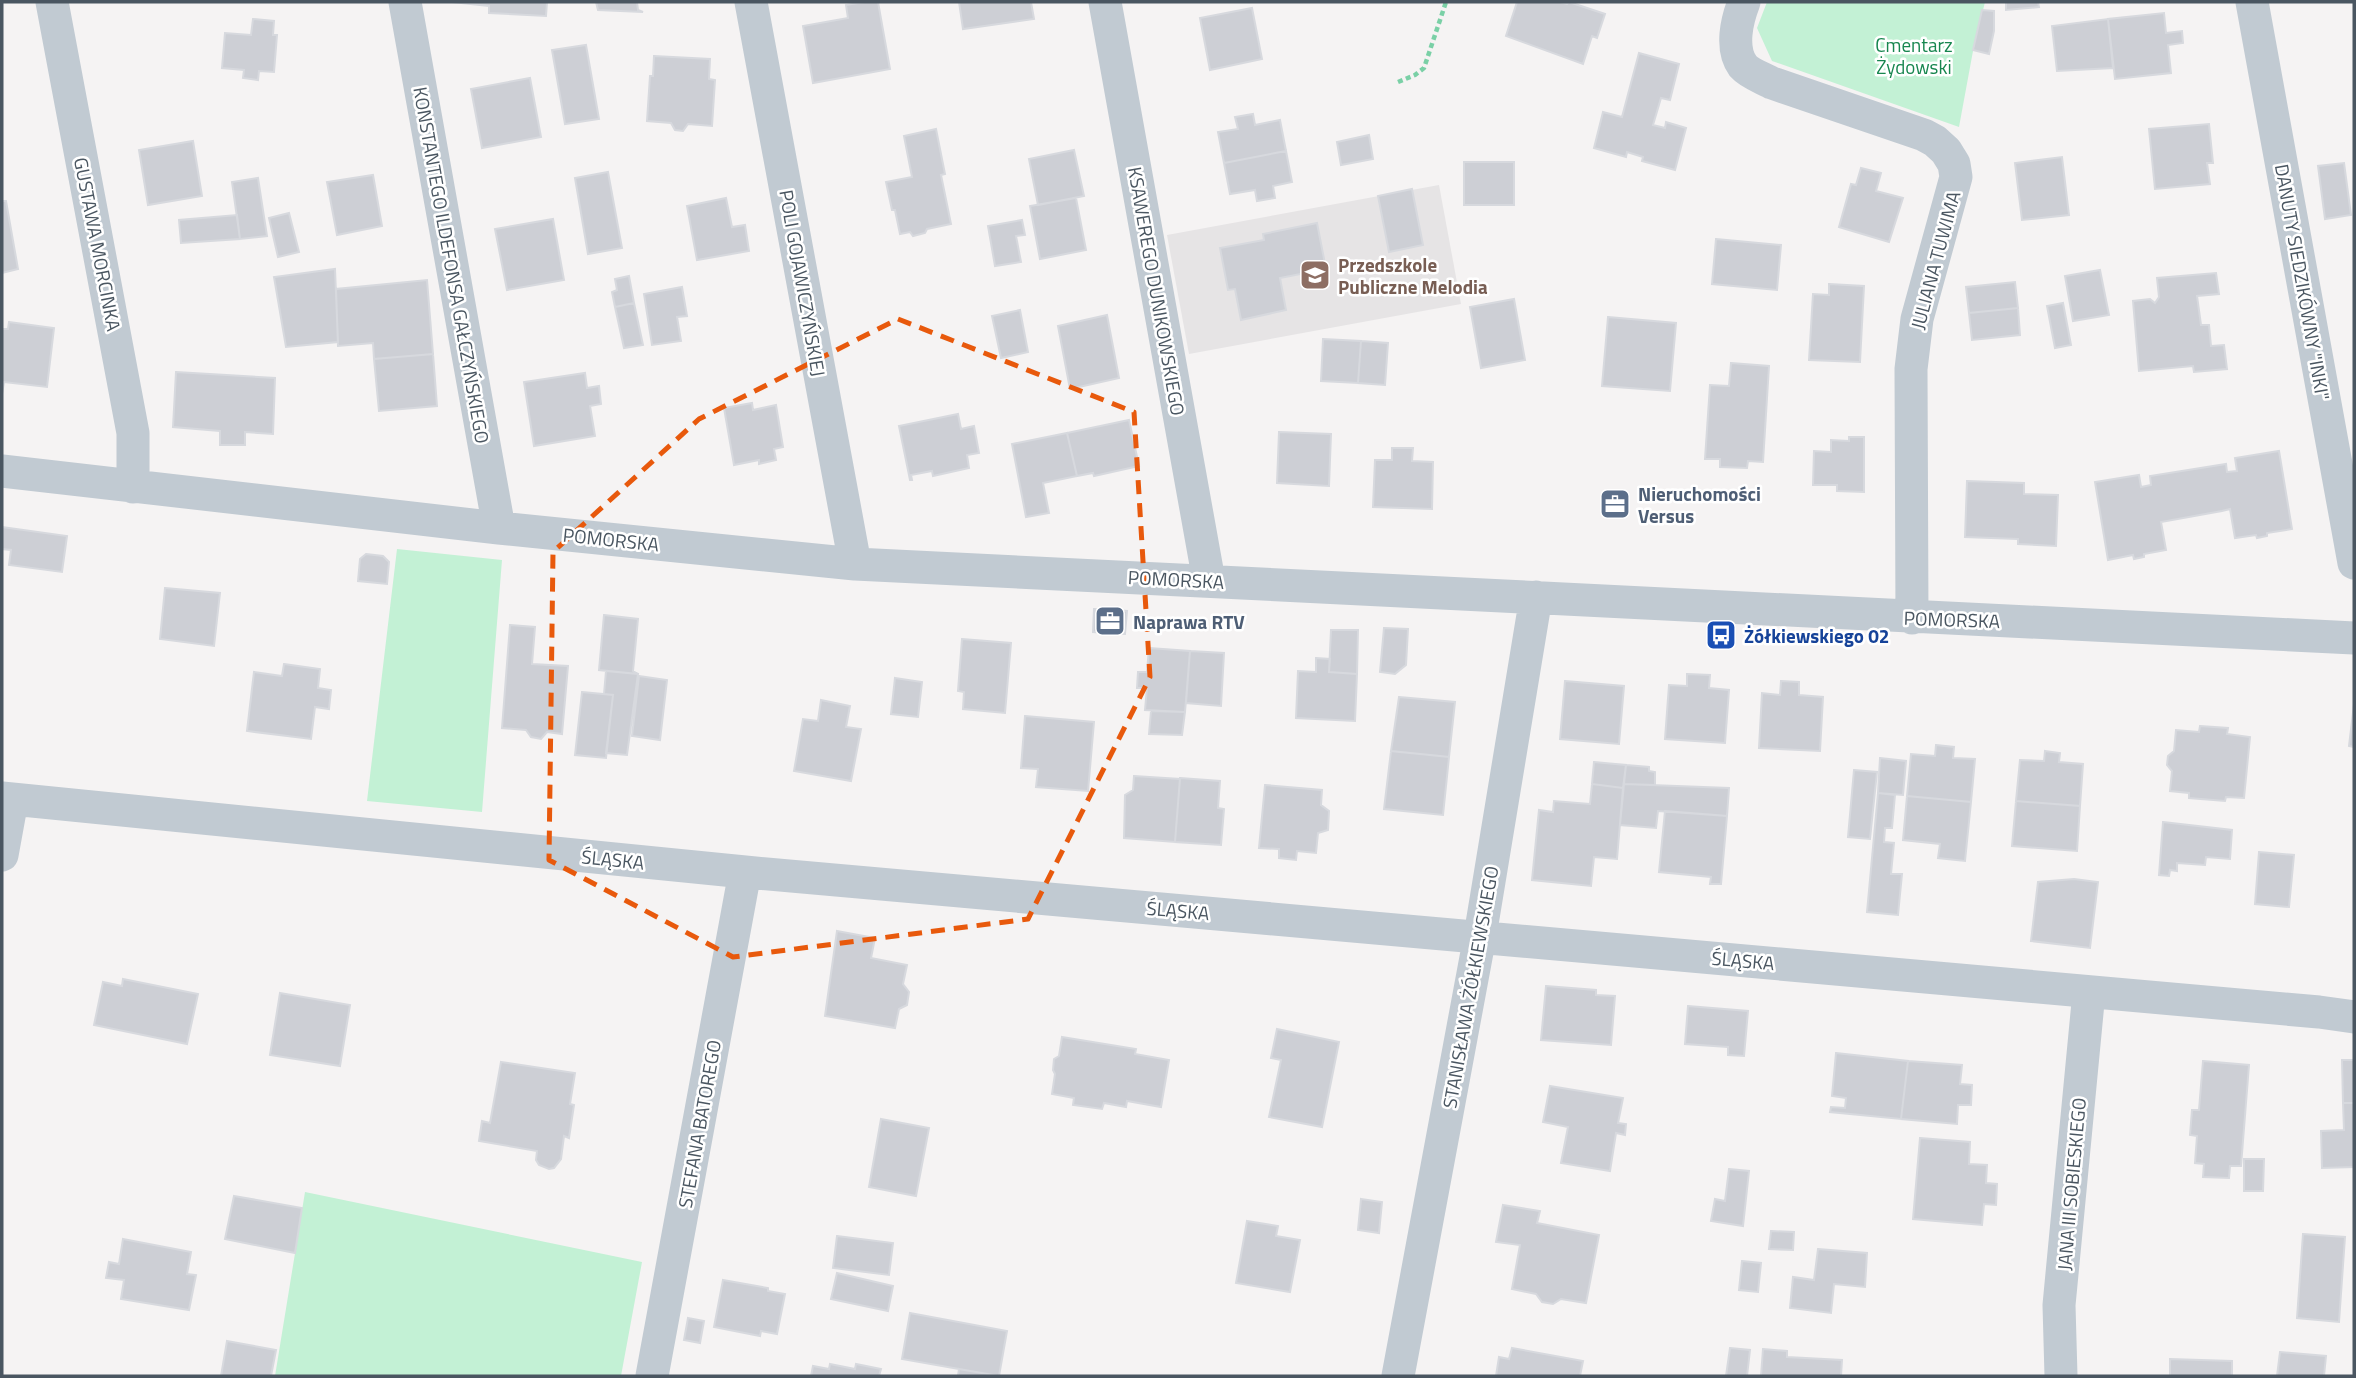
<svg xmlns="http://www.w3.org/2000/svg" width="2356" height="1378" font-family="'Titillium Web',sans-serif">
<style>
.education{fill:#e6e4e5}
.green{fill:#c3f1d5}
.building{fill:#cdcfd5;stroke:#d7d9de;stroke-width:2}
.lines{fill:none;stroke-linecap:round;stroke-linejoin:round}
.path{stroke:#7ad0a6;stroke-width:4.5;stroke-dasharray:5 3.5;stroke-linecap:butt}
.street{stroke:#c1cad2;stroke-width:33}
.marked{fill:none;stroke:#e8590c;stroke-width:5;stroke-dasharray:14 9;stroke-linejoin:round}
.labels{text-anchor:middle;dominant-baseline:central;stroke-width:5;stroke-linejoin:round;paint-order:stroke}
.park-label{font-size:19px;fill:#17864f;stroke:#fff}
.street-label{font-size:19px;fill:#4a5661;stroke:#fff}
.education-label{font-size:19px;font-weight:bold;fill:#785e54;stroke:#fff;text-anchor:start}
.service-label{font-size:19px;font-weight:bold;fill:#4e5e75;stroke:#fff;text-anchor:start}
.transit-label{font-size:19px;font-weight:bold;fill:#164399;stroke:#fff;text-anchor:start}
</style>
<rect width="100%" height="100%" fill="#f5f3f3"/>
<!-- education -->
<path class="education" d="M1439 185 1461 304 1189 354 1167 235Z"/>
<!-- green -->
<path class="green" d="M1767 2H1985L1973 51 1959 127 1772 61 1757 28Z
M397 549 502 560 482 812 367 801Z
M305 1192 642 1262 621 1376H275Z"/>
<!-- building -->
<path class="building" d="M452 2H547L546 16 489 13V6Z
M596 2H637L638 10 643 12 598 10Z
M864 2H878L890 69 813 83 803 26 848 18 846 5Z
M959 2H1031L1034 19 963 29Z
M1517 2H1560L1567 4 1569 2 1605 14 1597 38 1592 36 1583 64 1506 36Z
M2006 2H2038L2039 7 2006 10Z
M1252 8 1262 59 1210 70 1200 18Z
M1982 10 1994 11V31L1989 54 1973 50Z
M2164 13 2166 33 2182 31 2183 43 2168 45 2171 73 2115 79 2108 19Z
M253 19 274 21 273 35H277L274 72 259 71 258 80 243 78 244 70 222 68 225 33 251 35Z
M2108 19 2113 68 2057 71 2052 26Z
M586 45 599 119 565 124 552 50Z
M1639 53 1679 64 1670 100 1661 98 1653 125 1665 128 1666 122 1686 128 1675 170 1642 161 1643 157 1627 152 1626 157 1594 148 1603 112 1622 117Z
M654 56 710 59 709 79 715 80 712 126 688 124 683 131 675 130 671 123 647 121 650 76H653Z
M530 78 541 137 482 148 471 89Z
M1253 114 1255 125 1280 120 1286 151 1224 163 1218 132 1238 129 1235 117Z
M2209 124 2213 163H2207L2210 184 2155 189 2149 129Z
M936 129 945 174 941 175 951 224 927 229 925 233 913 236 910 232 900 234 895 210H892L886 182 912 177 904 136Z
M1369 135 1373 159 1341 165 1337 142Z
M193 141 202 196 148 205 139 150Z
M1074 150 1084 196 1038 205 1029 159Z
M1286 151 1292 182 1273 186 1275 198 1257 201 1255 190 1230 194 1224 163Z
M2062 157 2069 215 2022 220 2015 163Z
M1464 162H1514V205H1464Z
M2344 163 2351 215 2325 219 2318 166Z
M1861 168 1881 173 1876 191 1903 198 1889 242 1839 227 1851 184 1856 185Z
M608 172 622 248 588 254 575 178Z
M373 175 382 226 337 235 327 182Z
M258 178 267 236 240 239 232 182Z
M1412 189 1423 245 1389 252 1378 196Z
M726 198 732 227 745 225 749 251 697 260 687 206Z
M1076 198 1086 250 1040 259 1030 206Z
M2 201H6L18 269 2 273Z
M289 213 299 252 278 257 269 218Z
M237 215 240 239 181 243 179 220Z
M553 219 564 280 507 290 495 229Z
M1022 220 1025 235 1016 236 1021 262 995 266 988 226Z
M1317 223 1326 269 1280 278 1286 310 1241 320 1235 289 1228 290 1220 248 1264 240 1263 234Z
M1716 239 1781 245 1777 290 1712 284Z
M335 269 338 342 286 347 274 277Z
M2100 270 2109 315 2073 321 2065 276Z
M2216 273 2219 294 2197 296 2201 325H2209L2211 346 2224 345 2227 369 2194 372 2193 366 2139 371 2133 301 2150 299 2155 303 2159 297 2157 278Z
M629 276 634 303 615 307 612 292 617 290 615 279Z
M427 280 433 354 374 359 373 343 338 346 336 289Z
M2015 282 2018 308 1969 313 1966 287Z
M1829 284 1864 286 1860 362 1809 360 1813 294 1829 295Z
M682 287 687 316 677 317 681 341 652 345 644 294Z
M1514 299 1525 360 1481 368 1470 307Z
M634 303 643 345 624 348 615 307Z
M2063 303 2071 345 2055 348 2047 306Z
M2018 308 2020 335 1972 340 1969 313Z
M1020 310 1028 352 1001 358 992 316Z
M1107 315 1119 378 1070 389 1058 326Z
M1608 317 1676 323 1670 391 1602 386Z
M9 322 54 328 47 387 4 382 2 394V329H8Z
M1323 339 1361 341 1358 383 1321 381Z
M1361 341 1388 343 1385 385 1358 383Z
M433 354 437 406 379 411 374 359Z
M1731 363 1769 366 1763 462 1748 461 1747 468 1720 467V459H1705L1710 385 1729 386Z
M176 372 275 378 273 434 245 432V445H220V431L173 427Z
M585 373 587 388 599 386 601 404 590 406 595 436 534 446 524 382Z
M752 403 753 410 776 405 783 447 774 449 776 460 759 464V460L734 465 724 408Z
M958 414 961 429 974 426 979 453 967 455 969 468 933 476 932 471 911 475 912 480H910L899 426Z
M1129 420 1139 466 1094 476 1093 473 1077 476 1067 433Z
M1279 432 1331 434 1329 486 1277 483Z
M1067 433 1077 476 1043 483 1049 513 1026 517 1012 444Z
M1849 437H1864V492L1837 491V485H1813L1814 451 1831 452V440L1849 441Z
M1392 448H1413L1412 461 1433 462 1432 509 1373 507 1375 460H1392Z
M2279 451 2292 529 2267 533V536L2257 538 2256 535 2235 538 2230 509 2222 511 2161 522 2166 550 2144 554V557L2134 559 2133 555 2108 560 2095 482 2139 475 2141 487 2151 485 2150 476 2226 464 2227 472 2237 471 2235 458Z
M1967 481 2024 483V494L2058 495 2056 546 2018 544V539L1965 537Z
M2 527 67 536 62 572 9 565 11 550 2 549Z
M366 554 383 556 389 562 387 584 358 581 360 559Z
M165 588 220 593 214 646 160 639Z
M1094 609 1127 611 1125 634 1093 632Z
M604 615 638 619 633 671 638 674 599 670Z
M510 625 535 627 532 664 568 666 562 734 547 732 541 739 531 737 526 730 502 728Z
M1384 628 1408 629 1406 665 1395 674 1380 672Z
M1331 630H1358L1357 674 1329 672Z
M962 639 1011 643 1005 713 963 709 964 692 958 691Z
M1149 648 1190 651 1185 712 1145 710 1147 688H1137L1138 672H1147Z
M1190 651 1224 653 1221 706 1186 703Z
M1316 658 1330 659 1329 672 1357 674 1355 721 1296 718 1298 671 1316 672Z
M284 664 320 669 318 688 331 690 329 709 315 707 311 739 247 731 254 672 282 676Z
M606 671 638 674 627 755 606 753 613 695 604 694Z
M1687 674 1710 675 1709 688 1729 690 1725 743 1665 739 1669 685 1687 686Z
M639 676 667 680 660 740 632 736Z
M895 678 922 682 918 717 891 714Z
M1565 681 1624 686 1619 744 1560 739Z
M1781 681 1799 682V695L1823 697 1820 751 1759 748 1762 693 1780 695Z
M582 692 613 695 606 758 575 755Z
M1399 697 1455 702 1449 757 1391 751Z
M821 700 850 706 846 727 861 729 851 781 794 771 803 719 818 721Z
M2354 704V747L2349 746Z
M1151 711 1185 712 1182 735 1149 734Z
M1025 716 1094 722 1088 791 1036 787 1038 769 1021 768Z
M2200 726 2228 728 2227 734 2250 737 2244 798 2226 797 2225 801 2189 798V793L2170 791 2172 771 2167 765 2168 756 2174 751 2176 730 2199 732Z
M1936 745 1954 747 1953 758 1975 759 1971 802 1907 796 1911 754 1935 756Z
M1391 751 1449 757 1443 815 1384 809Z
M2045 751 2060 753 2059 762 2083 764 2080 806 2016 801 2020 760 2044 761Z
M1880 758 1906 761 1903 795 1878 793Z
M1594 762 1626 765 1623 788 1592 784Z
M1626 765 1649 767V771L1655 772V785L1624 784Z
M1854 770 1877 772 1870 839 1848 837Z
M1134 776 1180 779 1175 842 1124 838 1125 795 1133 790Z
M1180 778 1220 781 1218 808 1224 809 1221 845 1175 842Z
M1592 784 1623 788 1617 859 1594 857 1591 886 1532 880 1539 810 1553 812 1554 801 1590 804Z
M1624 784 1729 788 1727 816 1658 811 1656 828 1620 825Z
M1265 785 1322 790 1321 805 1329 811 1328 830 1318 833 1316 853 1297 851 1296 860 1279 858V849L1259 848Z
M1878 793 1895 795 1892 828H1885L1884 842 1894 843 1891 874H1902L1898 915 1867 912Z
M1907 796 1971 802 1965 861 1938 858 1940 844 1903 840Z
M2016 801 2080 806 2077 851 2012 846Z
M1665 811 1727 816 1721 884H1710L1711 877 1659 872Z
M2163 822 2232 830 2230 859 2206 857 2205 865 2177 863V871L2170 870 2169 876 2159 875Z
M2259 852 2294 855 2289 907 2255 904Z
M2074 879 2098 882 2090 948 2031 941 2038 882Z
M837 931 875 938 871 958 907 965 903 984 909 992 907 1005 899 1009 895 1028 825 1016Z
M123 979 198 994 187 1044 94 1025 103 982 122 986Z
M1546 986 1596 990V995L1615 996 1611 1045 1541 1040Z
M280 993 350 1005 340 1066 270 1055Z
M1688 1006 1748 1011 1744 1056 1728 1055V1047L1685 1044Z
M1277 1029 1339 1042 1322 1127 1269 1117 1281 1060 1271 1058Z
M1062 1037 1136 1049 1135 1054 1169 1060 1161 1107 1127 1101 1126 1107 1104 1103 1102 1109 1073 1105 1074 1098 1052 1094 1055 1074 1053 1070 1054 1059 1059 1056Z
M1836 1053 1908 1061 1901 1119 1830 1112 1831 1107 1845 1108 1846 1098 1832 1096Z
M2342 1060H2354V1103H2343Z
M1908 1061 1962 1065 1960 1084 1972 1085 1971 1105H1958L1957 1124 1901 1119Z
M2203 1061 2249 1065 2241 1166H2230L2229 1178 2203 1177 2204 1164 2195 1163 2197 1136 2190 1135 2192 1110H2199Z
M501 1062 575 1073 570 1104 574 1105 569 1138 564 1136 561 1159 554 1168 549 1169 539 1165 536 1160 537 1151 479 1141 482 1121 490 1123Z
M1550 1086 1623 1098 1618 1123 1626 1124 1625 1135 1616 1133 1610 1171 1561 1163 1568 1127 1543 1122Z
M2343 1103H2354V1167L2322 1168 2321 1131 2344 1130Z
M881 1119 929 1128 916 1196 869 1187Z
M1920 1138 1970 1142 1969 1164 1987 1165 1986 1183 1997 1184 1996 1205 1984 1204 1982 1225 1913 1219Z
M2244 1159H2264L2263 1191H2244Z
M1729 1169 1749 1171 1743 1226 1711 1221 1715 1199 1725 1201Z
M234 1196 302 1208 295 1253 225 1239Z
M1361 1199 1382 1202 1379 1233 1358 1230Z
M1503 1205 1540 1211 1537 1223 1599 1235 1586 1303 1561 1299 1553 1304 1542 1302 1536 1294 1512 1289 1520 1245 1496 1242Z
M1247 1221 1278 1226 1276 1236 1300 1240 1290 1292 1236 1283Z
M1771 1231 1794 1232 1793 1250 1769 1249Z
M2303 1234 2345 1237 2339 1322 2297 1318Z
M837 1236 893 1243 889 1275 833 1268Z
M123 1239 191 1252 187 1274 196 1275 189 1310 121 1299 124 1280 106 1278 109 1262 119 1264Z
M1818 1249 1867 1253 1865 1287 1834 1284 1831 1313 1790 1308 1793 1277 1814 1280Z
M1742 1261 1761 1263 1758 1292 1739 1290Z
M837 1273 893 1286 888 1311 831 1299Z
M723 1280 768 1288V1291L785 1294 777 1334 761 1331 760 1336 714 1327Z
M910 1313 1007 1331 999 1376 902 1359Z
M688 1318 704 1321 700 1343 684 1340Z
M227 1341 276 1350 271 1376H221Z
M1512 1348 1583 1361 1580 1376H1496L1499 1357 1509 1359Z
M1730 1348 1750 1350 1747 1376H1726Z
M1763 1349 1787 1351V1357L1842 1360 1841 1376H1761Z
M2280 1352 2326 1356 2324 1376H2277Z
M2170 1359 2232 1361V1376H2170Z
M830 1364 855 1369 856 1364 881 1369 879 1376H811L813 1366 829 1369Z
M959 1369 999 1376H1002H958Z"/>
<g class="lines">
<!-- path -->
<path class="path" d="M1398 82 1415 75 1424 68 1446 2"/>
<!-- street -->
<path class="street" d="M52 2 133 433V487
M405 2 499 528
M751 2 855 564
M1105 2 1209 581
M1744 2C1737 20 1730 48 1743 66 1750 74 1763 78 1772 83L1924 135 1935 141 1946 151 1954 164 1956 177 1917 319 1911 369 1912 618
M2252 2 2354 563
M2 471 499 528 855 564 2354 638
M2 798 745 872 2319 1012 2354 1017
M2 855 12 800
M652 1376 745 872
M1398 1376 1480 936 1536 597
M2061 1376 2059 1305 2089 992"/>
</g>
<!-- marked area -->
<path class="marked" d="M898 319 1134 412 1150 677 1028 919 733 957 549 860 553 552 699 419Z"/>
<!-- icons -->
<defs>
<g id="school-square" transform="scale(1.575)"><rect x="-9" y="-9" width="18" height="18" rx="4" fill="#8d6e63" stroke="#fff"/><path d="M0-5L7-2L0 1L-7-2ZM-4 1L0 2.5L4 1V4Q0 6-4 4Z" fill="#fff"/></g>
<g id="office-square" transform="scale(1.575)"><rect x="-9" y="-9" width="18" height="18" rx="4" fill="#5c6f8a" stroke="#fff"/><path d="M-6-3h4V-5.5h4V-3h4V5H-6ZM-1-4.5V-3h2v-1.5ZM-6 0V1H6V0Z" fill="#fff"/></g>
<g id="bus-square" transform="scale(1.575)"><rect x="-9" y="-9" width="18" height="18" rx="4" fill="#1a4fb4" stroke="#fff"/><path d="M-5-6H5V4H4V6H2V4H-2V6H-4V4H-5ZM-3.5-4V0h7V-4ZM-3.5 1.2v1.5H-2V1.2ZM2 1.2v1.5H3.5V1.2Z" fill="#fff"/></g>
</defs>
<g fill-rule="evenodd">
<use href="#school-square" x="1315" y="275"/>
<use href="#office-square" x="1615" y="504"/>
<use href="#office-square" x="1110" y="621"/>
<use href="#bus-square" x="1721" y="635"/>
</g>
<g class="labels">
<!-- park labels -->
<g class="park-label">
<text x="1914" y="44">Cmentarz<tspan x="1914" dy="22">Żydowski</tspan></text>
</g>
<!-- street labels -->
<g class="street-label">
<text transform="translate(98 244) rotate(79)">GUSTAWA MORCINKA</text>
<text transform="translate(1935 260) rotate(-75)">JULIANA TUWIMA</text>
<text transform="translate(452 265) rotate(80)">KONSTANTEGO ILDEFONSA GAŁCZYŃSKIEGO</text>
<text transform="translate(2303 282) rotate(80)">DANUTY SIEDZIKÓWNY "INKI"</text>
<text transform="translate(803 283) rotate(80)">POLI GOJAWICZYŃSKIEJ</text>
<text transform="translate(1157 291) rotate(80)">KSAWEREGO DUNIKOWSKIEGO</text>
<text transform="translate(611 539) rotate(6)">POMORSKA</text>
<text transform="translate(1176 579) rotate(3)">POMORSKA</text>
<text transform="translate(1952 619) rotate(2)">POMORSKA</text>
<text transform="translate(613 859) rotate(6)">ŚLĄSKA</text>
<text transform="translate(1178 910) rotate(5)">ŚLĄSKA</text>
<text transform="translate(1743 960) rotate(5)">ŚLĄSKA</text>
<text transform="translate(1470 987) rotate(-80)">STANISŁAWA ŻÓŁKIEWSKIEGO</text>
<text transform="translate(699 1124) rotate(-80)">STEFANA BATOREGO</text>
<text transform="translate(2071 1184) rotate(-85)">JANA III SOBIESKIEGO</text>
</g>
<!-- education labels -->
<g class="education-label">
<text x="1338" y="264">Przedszkole<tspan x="1338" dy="22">Publiczne Melodia</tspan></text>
</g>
<!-- service labels -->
<g class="service-label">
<text x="1638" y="493">Nieruchomości<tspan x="1638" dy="22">Versus</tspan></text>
<text x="1133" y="621">Naprawa RTV</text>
</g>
<!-- transit labels -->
<g class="transit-label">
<text x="1744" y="635">Żółkiewskiego 02</text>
</g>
</g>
<!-- border -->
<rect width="2356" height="1378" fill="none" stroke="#4a5661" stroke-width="7"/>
</svg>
